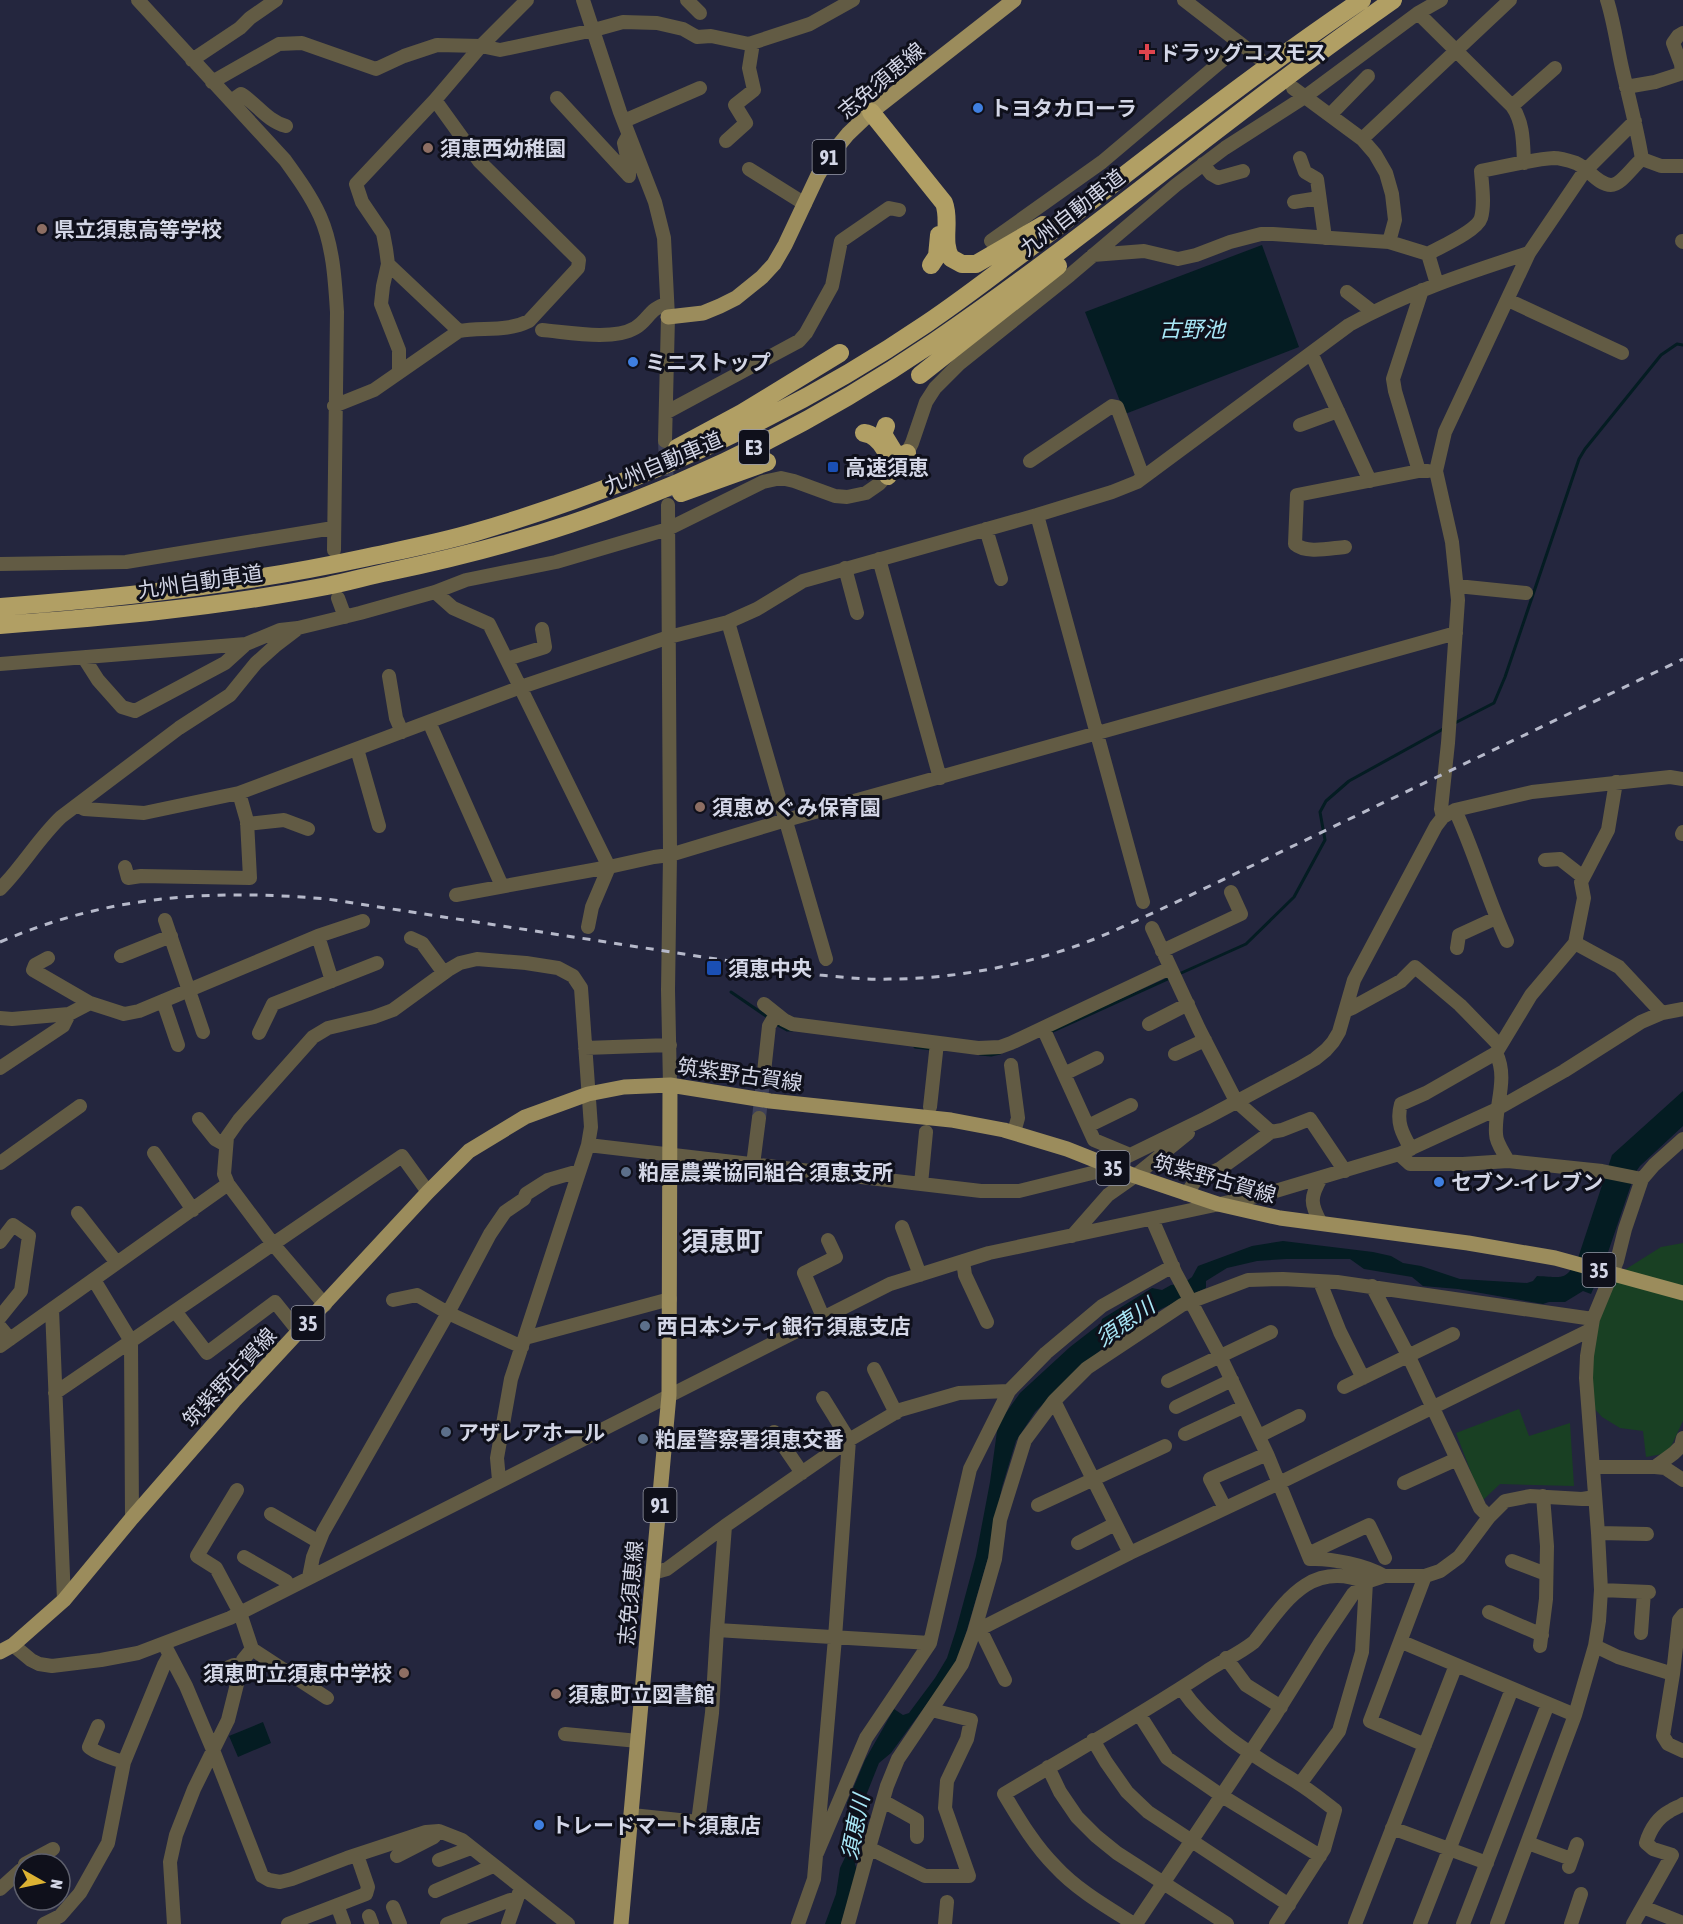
<svg xmlns="http://www.w3.org/2000/svg" width="1683" height="1924" font-family="'Asap Condensed','Noto Sans JP',sans-serif">
<style>
.green{fill:#194023}
.water{fill:#041c22}
.lines{fill:none;stroke-linecap:round;stroke-linejoin:round}
.stream{stroke:#041c22;stroke-width:3}
.minor-tunnel{stroke:#3e4057;stroke-width:14;stroke-dasharray:14 7;stroke-linecap:butt}
.minor{stroke:#625b44;stroke-width:14}
.major{stroke:#9b8c5c;stroke-width:15}
.highway{stroke:#b19f64;stroke-width:18}
.rail{stroke:#b6b9ca;stroke-width:3;stroke-dasharray:8 8;stroke-linecap:butt}
.health-dot{fill:#e0444e;stroke:#0f101b;stroke-width:2}
.shop-dot{fill:#3f7fe0;stroke:#0f101b;stroke-width:2}
.education-dot{fill:#8d6e63;stroke:#0f101b;stroke-width:2}
.transit-dot{fill:#1a4fb4;stroke:#0f101b;stroke-width:2}
.service-dot{fill:#5c6f8a;stroke:#0f101b;stroke-width:2}
.labels{text-anchor:middle;dominant-baseline:central;stroke-width:6;stroke-linejoin:round;paint-order:stroke}
.shield{fill:#0f101b;stroke:#989ba9;stroke-width:1.5}
.shield-label{font-size:20px;font-weight:bold;fill:#d3d6e6}
.poi-label{font-size:21px;font-weight:bold;fill:#d3d6e6;stroke:#0f101b;text-anchor:start}
.street-label{font-size:21px;fill:#d3d6e6;stroke:#0f101b}
.water-label{font-size:22px;font-style:italic;fill:#a8e7f7;stroke:#0f101b}
.district-label{font-size:27px;font-weight:bold;fill:#d3d6e6;stroke:#0f101b}
</style>
<rect width="100%" height="100%" fill="#24263e"/>
<!-- green -->
<path class="green" d="M1683 1243V1421L1668 1453 1646 1457 1643 1431 1620 1428 1602 1417 1593 1407 1589 1373 1603 1299 1615 1276 1661 1247Z
M1519 1409 1529 1436 1570 1423 1574 1486 1500 1484 1482 1501 1456 1433Z"/>
<!-- water -->
<path class="water" d="M1262 245 1299 347 1125 414 1085 312Z
M1683 1091V1126L1640 1166 1635 1173 1604 1264 1591 1294 1583 1291 1565 1302H1549L1543 1304 1458 1289 1423 1286 1412 1277 1364 1269 1350 1259H1286L1257 1261 1227 1268 1206 1281V1288L1161 1309 1109 1343 1083 1365 1035 1412 1016 1441 1002 1487 988 1558 959 1657 942 1683 891 1753 879 1763 865 1798 861 1818 855 1864 857 1870 841 1924H825L836 1894 840 1868 851 1845 852 1832 847 1828 849 1806 847 1803 865 1760 894 1709 903 1715 909 1713 935 1678 947 1658 956 1630 976 1556 990 1482 998 1424 1020 1393 1070 1347 1101 1323 1102 1319 1152 1288 1162 1290 1171 1285 1180 1284 1188 1280 1192 1277 1198 1266 1252 1246 1283 1241 1373 1252 1391 1256 1403 1263 1421 1266 1460 1279 1527 1283 1533 1281 1537 1276C1563 1277 1565 1282 1578 1258L1612 1155Z
M263 1722 271 1743 238 1757 229 1736Z"/>
<g class="lines">
<!-- stream -->
<path class="stream" d="M1453 724 1494 703 1505 677 1579 459 1585 449 1661 355 1677 344 1683 345
M1179 974 1246 944 1294 897 1325 840 1320 812 1326 801 1349 781 1445 728
M731 992 769 1018
M776 1024 787 1030H792
M1051 1032 1170 978
M915 1047 932 1049
M980 1054 991 1055 1000 1053"/>
<!-- minor-tunnel -->
<path class="minor-tunnel" d="M665 441 668 505
M759 1118 764 1072"/>
<!-- minor -->
<path class="minor" d="M138 0 285 160C298 178 311 196 320 216 333 245 335 280 337 312L334 550
M583 0 620 112 655 202 664 238 668 317 665 441
M687 0 700 13
M1184 0 1259 58
M1607 0C1614 22 1617 46 1622 68 1629 99 1637 128 1642 159L1661 166H1683
M1418 13 1512 106C1524 123 1523 144 1524 163
M192 60 240 28 250 18 276 0
M1682 73 1681 64 1673 43 1678 36 1683 33
M212 82 279 44 302 43 376 69 404 56 437 45 481 46 500 50 594 30 623 22 657 23 683 29 697 37 711 36 749 44 810 24 853 0
M1626 87 1655 82 1683 73
M1293 88 1362 139 1375 154 1386 173 1392 194 1395 220 1389 242
M557 98 629 176V166L624 143 628 136
M231 101 241 94C257 104 267 121 286 126
M1512 106 1555 68
M1330 115 1368 76
M624 121 700 88
M1362 139 1510 0
M726 141 746 123 735 105 754 90 749 68 753 43
M1300 158 1305 172 1317 179 1325 238
M1203 164 1211 174 1218 178 1243 171
M749 169 805 204
M1294 202 1319 198
M991 241 1102 162 1224 59 1239 43
M1682 241 1683 242
M1428 254C1440 247 1477 231 1481 218 1485 204 1482 186 1481 171 1503 167 1533 159 1554 158 1560 158 1570 161 1576 163 1588 168 1598 185 1611 185 1621 185 1633 166 1642 159
M1093 255 1144 251 1178 259 1196 255 1230 242 1261 234H1273L1389 242 1428 254 1437 284
M388 264 459 331
M1422 290 1393 379 1395 391 1419 471H1428
M1347 292 1373 312
M1508 300 1622 353
M542 330C567 332 613 341 635 328 649 320 649 308 667 304
M1311 353 1370 481
M399 371V350L381 304 383 286 388 264 386 249 383 233 362 202 356 184 435 100 481 46 527 0
M334 406 374 390 459 331C482 327 507 332 529 321L578 268 579 260 479 161 435 100
M667 412 799 341 806 333 832 286 841 241 889 208 899 210
M1300 425 1338 411
M1030 461 1112 406 1117 407 1143 477
M668 505 670 855 668 990 670 1085
M1037 515 1143 902
M986 529 1001 579
M1345 547C1331 548 1306 554 1295 544L1297 495 1419 471
M879 559 940 778
M0 564 126 562 333 528
M845 568 857 613
M1457 586 1526 593
M435 592 453 608 489 624 609 867 592 907 588 927
M338 598 345 617
M728 622 826 959
M84 658 98 680 122 707 135 711 225 663 246 644
M507 659 545 647 542 629
M0 664 246 644 280 630 298 628 360 613 435 592 466 580 556 562 668 529 763 482 781 478 794 481 835 496 847 497 866 493 879 484 907 453 912 443 926 402 935 388 959 364 1070 275 1176 185 1225 148 1306 96 1418 13 1441 0
M389 676 396 718 402 732
M429 722 502 886
M357 749 379 826
M78 805 84 809 144 813 239 793 521 687 669 637 728 622 757 609 803 581 1037 515 1112 492 1137 482 1349 325C1406 293 1467 273 1529 253
M1455 810C1475 853 1487 898 1507 941
M1443 817 1441 809 1448 743 1458 600 1452 542 1436 471 1445 432 1529 253 1584 172 1635 121
M247 824 284 820 308 829
M1682 834 1683 832
M1545 860 1560 859 1583 877
M125 867 128 878 141 876 250 878 247 821 239 793
M0 889C22 867 38 839 61 817L179 728 230 695 256 663 275 646 296 630
M456 895 609 867 654 857 670 855 786 820 1456 633
M165 920 203 1032
M1152 928 1199 1029 1236 1101 1271 1132 1221 1168 1196 1180 1186 1194
M318 936 332 981
M411 938 422 943 444 973
M1575 943 1619 967 1662 1013
M1457 948 1459 935 1496 918
M1162 951 1241 914 1231 892
M121 956 171 936
M48 958 35 965 33 970 90 1003
M163 1001 178 1045
M764 1004 784 1020 792 1024 978 1048 1000 1047 1011 1043 1170 968
M1345 1011 1352 1008 1401 981 1415 967 1460 1005 1500 1046
M0 1018 12 1019 69 1014 90 1003 124 1014 139 1011 318 936 363 921
M1149 1024 1188 1004
M1043 1028 1094 1140 1130 1155
M259 1033 273 1004 377 963
M585 1048 670 1045
M1496 1053C1509 1079 1494 1107 1496 1134 1496 1143 1504 1153 1508 1161
M1175 1054 1205 1040
M1011 1065 1018 1118 1014 1132
M0 1068 63 1026 69 1014
M764 1072 769 1026 776 1014
M1064 1074 1097 1058
M930 1107 937 1043
M199 1119 215 1139 226 1145
M1088 1126 1131 1105
M1271 1132 1282 1130 1310 1119 1345 1171
M588 1145 981 1191H1019L1096 1172
M1411 1149C1402 1133 1396 1122 1401 1104L1426 1093 1496 1053 1531 995 1575 943 1584 898 1581 882 1608 830 1616 782
M154 1153 193 1210
M1399 1154 1410 1164H1463L1508 1161 1602 1171 1642 1179
M1118 1161 1206 1118 1296 1070 1315 1059 1326 1050 1333 1042 1339 1032 1354 980 1436 826 1443 817 1455 810 1532 792 1670 777 1683 779
M0 1163 80 1106
M753 1165 759 1118
M921 1184 926 1132
M78 1213 117 1263
M1152 1219 1175 1272 1220 1356 1267 1454 1310 1559C1331 1558 1367 1565 1384 1576
M1321 1223C1310 1204 1310 1197 1321 1178
M902 1227 920 1275
M1072 1236 1108 1195 1135 1176 1188 1133
M0 1242 13 1225 29 1236 21 1291 0 1317
M963 1261 965 1275 987 1322
M94 1280 131 1341 132 1518
M1320 1282 1340 1332 1363 1378
M1372 1286 1409 1357 1480 1508 1489 1517
M393 1300 417 1295 448 1313 522 1347
M325 1305 273 1244 228 1184 224 1174 227 1137 239 1120 313 1037 328 1028 374 1017 393 1010 448 970 460 963 477 959 526 963 558 968 573 976 581 988 591 1127 588 1145 511 1379 497 1458 499 1480
M52 1309 64 1600
M175 1311 207 1353 275 1302 299 1332
M823 1317 804 1273 836 1257 828 1240
M0 1327 10 1339
M525 1338 670 1299
M0 1346 228 1184
M874 1369 896 1413
M1168 1381 1271 1332
M1344 1387 1453 1334
M55 1393 402 1156 428 1192
M1054 1401 1130 1553
M1176 1407 1232 1380
M774 1432 802 1473
M1185 1434 1243 1407
M1259 1436 1299 1416
M1594 1467H1655L1674 1453 1681 1446 1683 1438
M1655 1467 1665 1468 1683 1480
M1404 1483 1457 1459
M237 1490 197 1556 216 1568 240 1613 252 1649 327 1698
M1038 1505 1165 1446
M1225 1508 1210 1479 1267 1454
M271 1514 319 1542
M725 1526 717 1630 930 1643
M1598 1533 1647 1534
M1078 1543 1115 1524
M1308 1554 1369 1525 1385 1558
M244 1557 286 1581 289 1587
M1512 1561 1546 1574
M653 1573 667 1569 725 1526 849 1440 900 1410 959 1393 1009 1391
M1425 1576 1370 1721 1425 1745
M309 1577 313 1557 323 1532 448 1313 490 1234 505 1212 524 1199 526 1194 548 1180 579 1171
M1601 1590 1649 1592
M1489 1612 1542 1635
M980 1629 1005 1680
M974 1632 1130 1553 1279 1483 1590 1330
M1641 1633 1644 1592
M1402 1642 1575 1715
M164 1644 186 1686 213 1750 262 1876 269 1880 280 1882 292 1879 347 1858 426 1832 439 1831 462 1840 568 1924
M13 1645 31 1660 39 1664 52 1666 101 1660 138 1653 230 1618 890 1284 989 1253 1262 1195 1399 1154 1497 1109 1564 1071 1641 1022 1662 1013 1683 1009
M1540 1646 1546 1599 1547 1546 1543 1496
M1595 1646 1618 1657 1673 1674 1663 1736 1668 1744 1683 1751
M1226 1658 1246 1685 1281 1707
M218 1672 234 1665 241 1666
M1673 1674 1679 1620 1683 1615
M1181 1688C1212 1733 1253 1755 1298 1783 1311 1791 1323 1801 1335 1810L1324 1849 1276 1924
M1139 1714 1167 1758 1222 1796 1320 1856
M98 1726 89 1747C94 1752 116 1760 124 1762
M565 1734 638 1741
M1093 1740 1106 1762 1127 1792 1148 1812 1289 1905
M1048 1767 1060 1792 1077 1817 1096 1836 1117 1853 1227 1924
M1300 1784 1339 1731 1362 1652 1366 1582
M883 1801 917 1820V1837
M632 1815 698 1822 712 1713 717 1630
M1392 1828 1487 1863
M1528 1843 1571 1859
M869 1848 925 1876H969L945 1808 947 1781 967 1739 971 1720 932 1710
M817 1853 866 1738 930 1643 970 1469 1009 1391 1046 1353 1102 1306 1173 1266
M397 1856 434 1837 435 1832
M439 1860 471 1848
M25 1864 53 1849
M1569 1867 1577 1844
M0 1889 21 1870 24 1872
M435 1891 493 1866
M337 1905 344 1924
M393 1907 400 1924
M1643 1907 1683 1923
M369 1916 372 1924
M44 1924 60 1916 80 1893 108 1843 124 1762 164 1665 169 1656
M174 1924 170 1862 176 1835 194 1789 228 1720 243 1660 252 1649
M288 1924 366 1894 368 1887 357 1855
M447 1924 510 1900H515
M508 1924 519 1893
M798 1924 814 1879 835 1638 849 1440 823 1398
M848 1924 869 1848 887 1786 898 1759 962 1664 974 1632 995 1559 1000 1520 1025 1440 1054 1401 1087 1368 1182 1305 1248 1280 1283 1279 1337 1282 1593 1319
M945 1924 947 1902
M1134 1924C1107 1907 1077 1890 1055 1866 1034 1845 1019 1819 1004 1794 1071 1754 1139 1716 1204 1673 1220 1662 1239 1654 1254 1642 1284 1604 1309 1559 1366 1582
M1136 1924 1274 1717 1320 1643 1353 1594 1366 1582 1384 1576H1425L1440 1571 1459 1557 1489 1517 1505 1501 1530 1496 1582 1499 1595 1497
M1355 1924 1456 1665
M1420 1924 1512 1689
M1463 1924 1548 1704
M1497 1924 1575 1715 1595 1646 1599 1621 1601 1590 1598 1533 1586 1378 1587 1356 1593 1319 1617 1261 1625 1229 1642 1179 1654 1165 1683 1139
M1571 1924 1581 1894
M1633 1924 1672 1855 1653 1849 1646 1843C1650 1830 1657 1818 1670 1811 1674 1808 1679 1807 1683 1804"/>
<!-- major -->
<path class="major" d="M668 317 703 313 720 306 736 298 762 277 774 264 785 245 818 175 829 157 848 134 871 112 1014 0
M0 1652 13 1645 64 1600 132 1518 234 1401 428 1192 469 1151 525 1117 588 1094 624 1087 670 1085 770 1101 951 1120 1004 1130 1067 1149 1135 1176 1218 1204 1280 1218 1468 1243 1555 1258 1683 1293
M621 1924 669 1395 670 1085"/>
<!-- highway -->
<path class="highway" d="M871 112 944 203C951 221 941 242 951 258L962 264H976L1043 225
M931 265 937 256 939 235
M920 375 1058 266
M886 426 883 434 894 452 901 456 907 453
M864 433C880 435 895 460 888 476
M677 448 742 413 840 353
M681 493 767 462
M0 607C122 598 244 584 364 558 401 550 439 543 476 532 635 485 788 418 926 324 972 293 1016 258 1061 224 1160 148 1258 70 1362 0
M0 625C109 617 219 607 327 586 348 582 368 576 388 572 450 559 510 544 570 524 699 481 822 418 934 342 1079 243 1212 129 1355 27 1368 18 1380 9 1393 0"/>
<!-- rail -->
<path class="rail" d="M0 942C108 895 212 889 327 899L820 975C843 977 866 980 889 979 953 979 1020 966 1079 945 1109 934 1139 919 1168 906L1683 659"/>
</g>
<!-- markers -->
<path class="health-dot" d="M1144 43h6v6h6v6h-6v6h-6v-6h-6v-6h6z"/>
<g class="shop-dot">
<circle cx="978" cy="108" r="6"/>
<circle cx="633" cy="362" r="6"/>
<circle cx="1439" cy="1182" r="6"/>
<circle cx="539" cy="1825" r="6"/>
</g>
<g class="education-dot">
<circle cx="428" cy="148" r="6"/>
<circle cx="42" cy="229" r="6"/>
<circle cx="700" cy="807" r="6"/>
<circle cx="404" cy="1673" r="6"/>
<circle cx="556" cy="1694" r="6"/>
</g>
<g class="transit-dot">
<rect x="827" y="461" width="12" height="12" rx="3"/>
<rect x="706" y="960" width="16" height="16" rx="3"/>
</g>
<g class="service-dot">
<circle cx="626" cy="1172" r="6"/>
<circle cx="645" cy="1326" r="6"/>
<circle cx="446" cy="1432" r="6"/>
<circle cx="643" cy="1439" r="6"/>
</g>
<g class="labels">
<!-- shield labels -->
<g class="shield">
<rect x="812.5" y="140" width="33" height="34" rx="4.5"/>
<rect x="739" y="430" width="30" height="34" rx="4.5"/>
<rect x="1096.5" y="1151" width="33" height="34" rx="4.5"/>
<rect x="1582.5" y="1253" width="33" height="34" rx="4.5"/>
<rect x="291.5" y="1306" width="33" height="34" rx="4.5"/>
<rect x="643.5" y="1488" width="33" height="34" rx="4.5"/>
</g>
<g class="shield-label">
<text x="829" y="157">91</text>
<text x="754" y="447">E3</text>
<text x="1113" y="1168">35</text>
<text x="1599" y="1270">35</text>
<text x="308" y="1323">35</text>
<text x="660" y="1505">91</text>
</g>
<!-- poi labels -->
<g class="poi-label">
<text x="1159" y="52">ドラッグコスモス</text>
<text x="990" y="108">トヨタカローラ</text>
<text x="440" y="148">須恵西幼稚園</text>
<text x="54" y="229">県立須恵高等学校</text>
<text x="645" y="362">ミニストップ</text>
<text x="845" y="467">高速須恵</text>
<text x="712" y="807">須恵めぐみ保育園</text>
<text x="728" y="968">須恵中央</text>
<text x="638" y="1172">粕屋農業協同組合 須恵支所</text>
<text x="1451" y="1182">セブン-イレブン</text>
<text x="657" y="1326">西日本シティ銀行 須恵支店</text>
<text x="458" y="1432">アザレアホール</text>
<text x="655" y="1439">粕屋警察署須恵交番</text>
<text x="392" y="1673" text-anchor="end">須恵町立須恵中学校</text>
<text x="568" y="1694">須恵町立図書館</text>
<text x="551" y="1825">トレードマート須恵店</text>
</g>
<!-- street labels -->
<g class="street-label">
<text transform="translate(881 80) rotate(-40)">志免須恵線</text>
<text transform="translate(1072 212) rotate(-38)">九州自動車道</text>
<text transform="translate(663 462) rotate(-23)">九州自動車道</text>
<text transform="translate(200 581) rotate(-8)">九州自動車道</text>
<text transform="translate(740 1074) rotate(8)">筑紫野古賀線</text>
<text transform="translate(1215 1178) rotate(16)">筑紫野古賀線</text>
<text transform="translate(229 1377) rotate(-47)">筑紫野古賀線</text>
<text transform="translate(630 1593) rotate(-85)">志免須恵線</text>
</g>
<!-- water labels -->
<g class="water-label">
<text x="1192" y="329">古野池</text>
<text transform="translate(1125 1322) rotate(-35)">須恵川</text>
<text transform="translate(855 1827) rotate(-79)">須恵川</text>
</g>
<!-- district labels -->
<g class="district-label">
<text x="722" y="1241">須恵町</text>
</g>
</g>
<!-- north arrow -->
<g transform="translate(42 1882) rotate(99)"><circle r="28" fill="#0f101b" stroke="#5d5f6c" stroke-width="1.5"/>
<path d="M0-4.5L10 22L0 15L-10 22Z" fill="#dcb233"/>
<text y="-9" font-size="16" font-weight="bold" text-anchor="middle" fill="#d3d6e6">N</text>
</g>
</svg>
